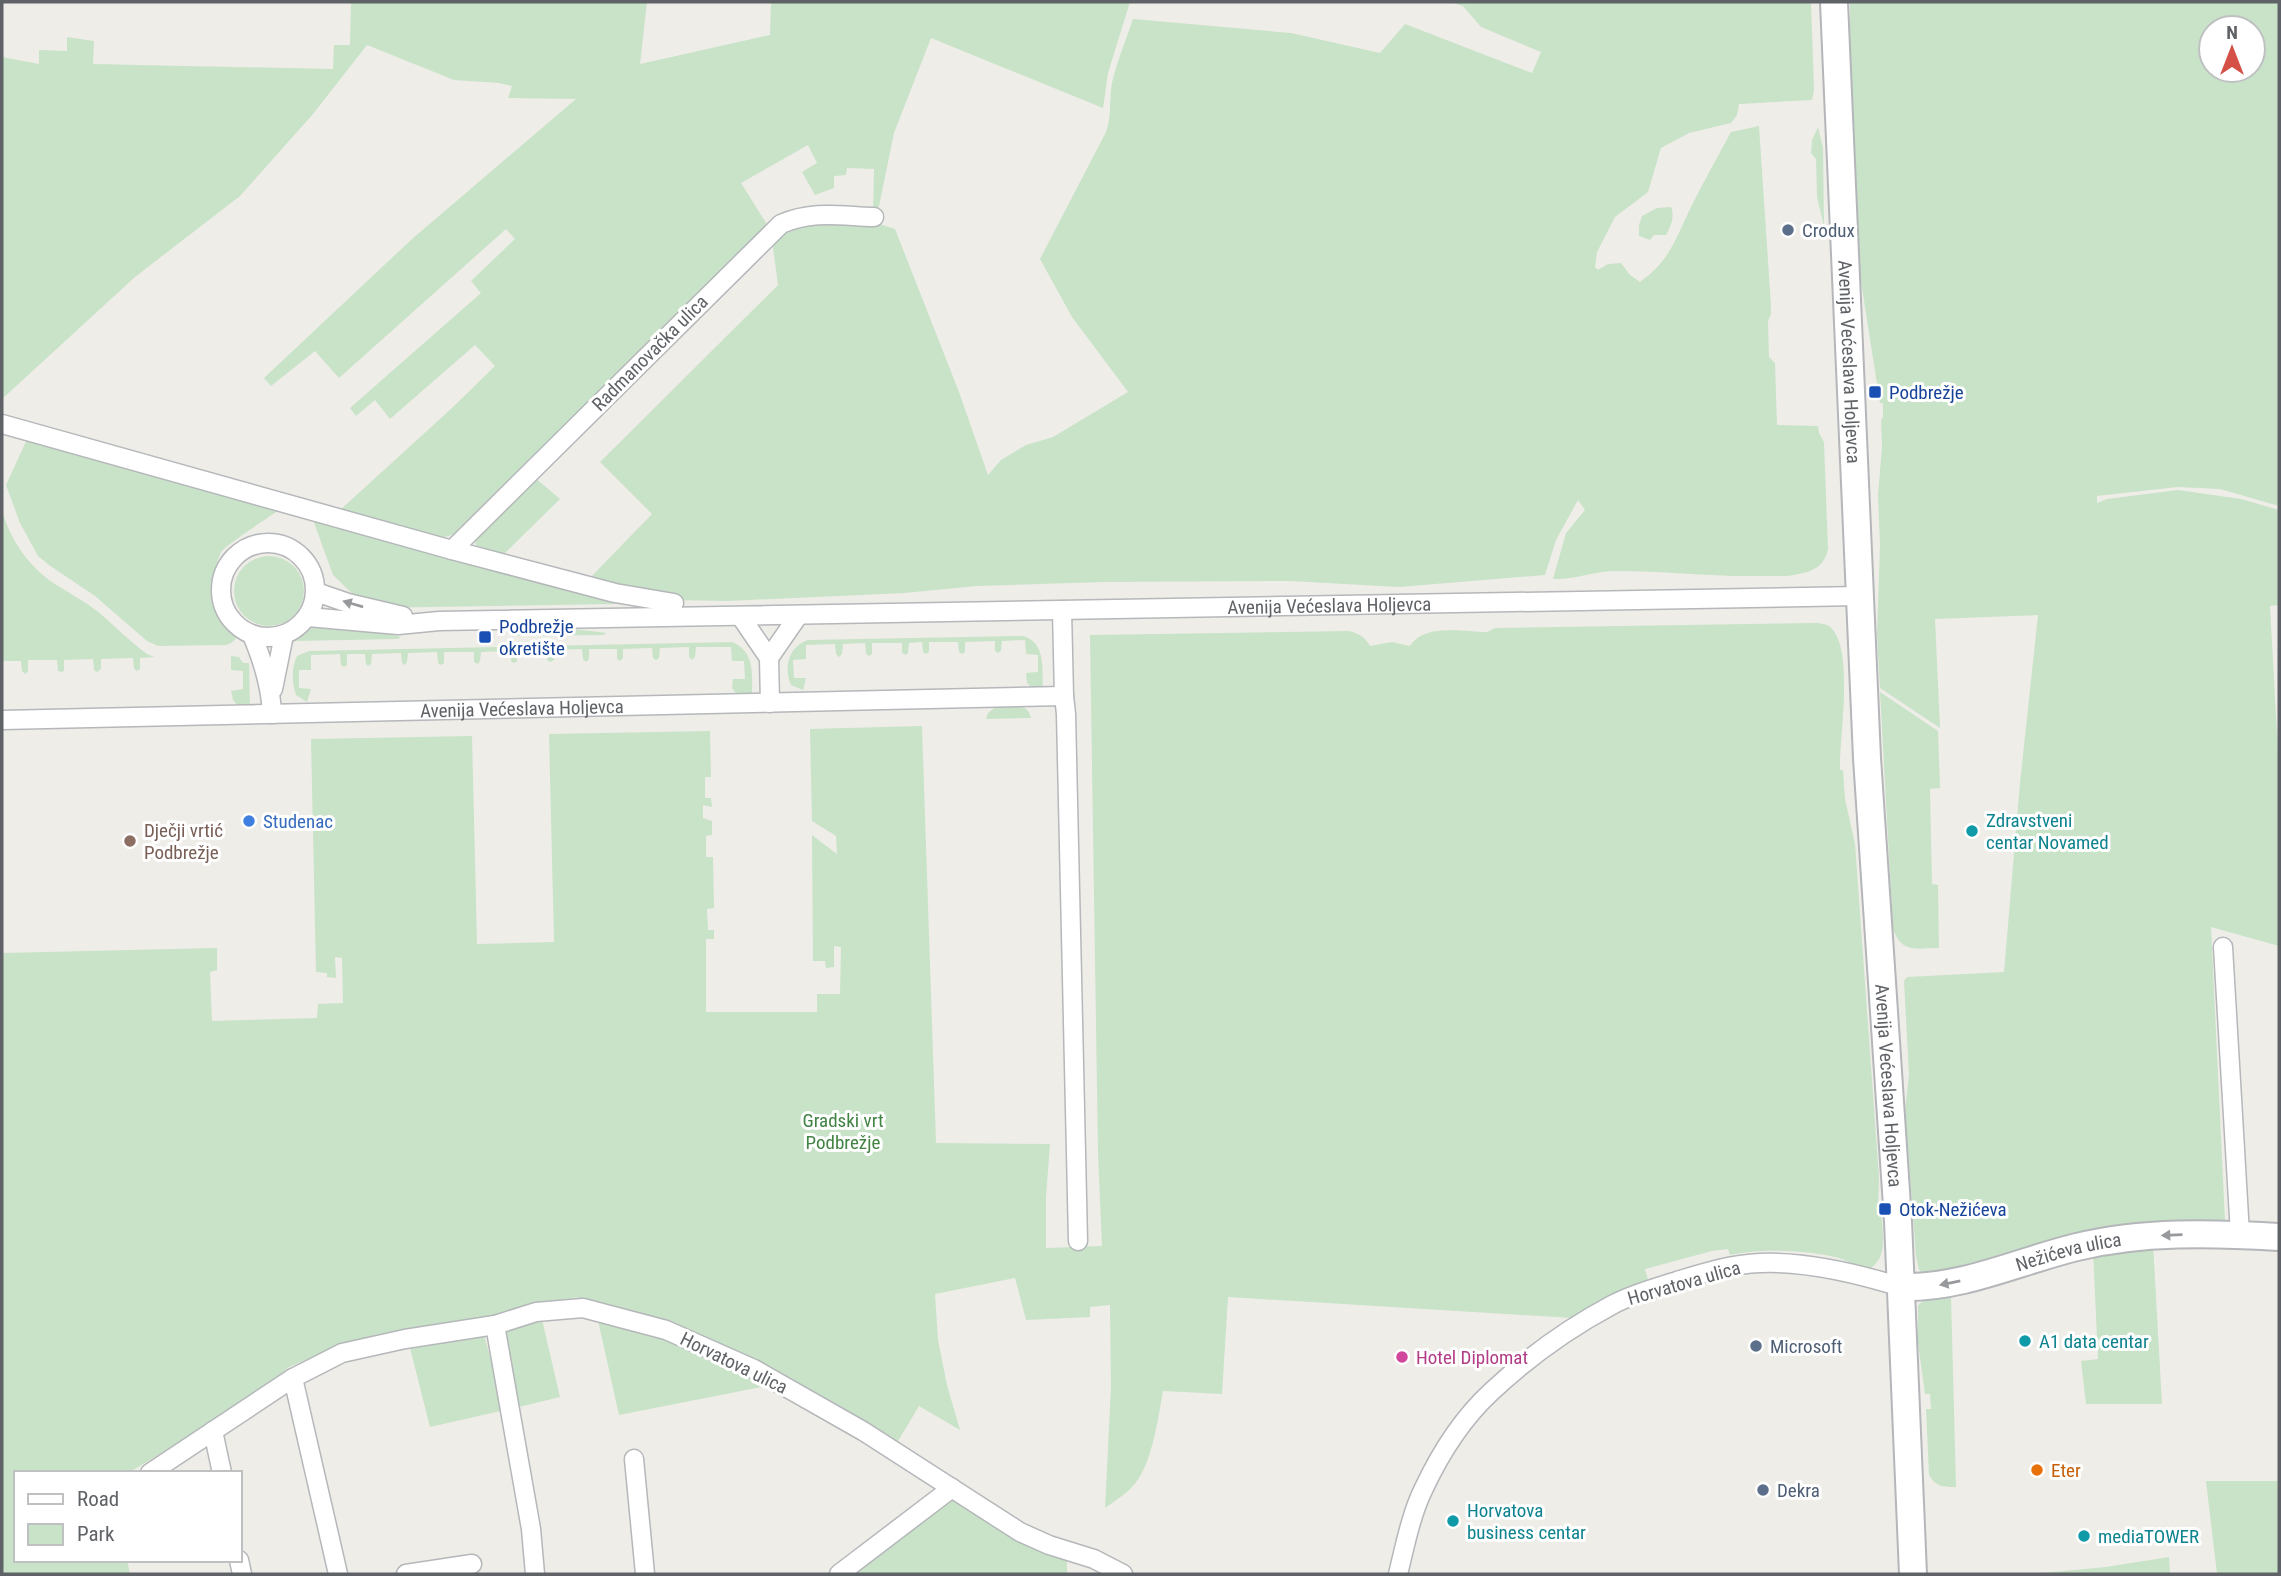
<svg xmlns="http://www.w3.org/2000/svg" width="2281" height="1576" font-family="'Roboto Condensed',sans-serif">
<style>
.green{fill:#c8e3c8;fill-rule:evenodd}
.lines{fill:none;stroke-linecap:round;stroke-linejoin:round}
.street-casing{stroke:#b5b7ba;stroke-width:21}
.secondary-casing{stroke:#b4b6ba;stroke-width:30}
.street{stroke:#fff;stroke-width:18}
.secondary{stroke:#fff;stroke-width:26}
.oneway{fill:#97999c}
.service-dot{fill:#5c6f8a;stroke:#fff;stroke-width:2.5}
.transit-dot{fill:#1a4fb4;stroke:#fff;stroke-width:2.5}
.shop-dot{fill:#3f7fe0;stroke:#fff;stroke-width:2.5}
.culture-dot{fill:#0f9aa8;stroke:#fff;stroke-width:2.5}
.education-dot{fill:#8d6e63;stroke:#fff;stroke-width:2.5}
.hotel-dot{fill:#d1479c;stroke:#fff;stroke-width:2.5}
.food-dot{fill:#e8710a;stroke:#fff;stroke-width:2.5}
.labels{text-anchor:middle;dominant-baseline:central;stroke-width:6;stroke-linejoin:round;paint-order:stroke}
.service-label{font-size:19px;fill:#4e5e75;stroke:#fff;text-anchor:start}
.street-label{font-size:19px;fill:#5f6266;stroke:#fff}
.transit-label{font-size:19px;fill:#164399;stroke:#fff;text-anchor:start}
.culture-label{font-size:19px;fill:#0d838f;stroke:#fff;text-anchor:start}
.shop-label{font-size:19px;fill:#366cbe;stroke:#fff;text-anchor:start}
.education-label{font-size:19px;fill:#785e54;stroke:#fff;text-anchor:start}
.park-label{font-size:19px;fill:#418343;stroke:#fff}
.hotel-label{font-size:19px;fill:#b23c85;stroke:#fff;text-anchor:start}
.food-label{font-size:19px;fill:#c56008;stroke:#fff;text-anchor:start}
</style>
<rect width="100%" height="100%" fill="#efede8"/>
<!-- green -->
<path class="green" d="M351 2H647L640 64 770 35 771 2H1130L1108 73 1103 108 931 38 894 133 878 211H873L874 169 847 168 846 175 834 176V188L815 195 802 172 817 163 808 145 741 183 768 226 458 533 445 537 431 536 339 511 452 408 495 366 475 345 390 419 375 400 356 416 350 408 481 293 471 281 515 239 506 229 339 378 315 351 271 386 264 378 412 239 576 99 508 98 512 86 499 83 454 80 367 45 313 114 240 196 135 277 2 399V57L39 64V50L67 51V37L94 41 93 64 333 69 334 45H350Z
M1450 2H1811L1814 90 1812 100 1739 104 1737 115 1731 123 1689 133 1661 148 1648 192 1615 217 1597 252 1595 267 1598 270 1608 264 1621 263 1630 275 1640 282C1671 260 1676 237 1692 205 1704 181 1718 156 1731 132L1759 126 1771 306V314L1768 321 1769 357 1775 363 1777 425 1818 426 1819 433 1824 442 1828 549C1825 563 1817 570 1803 573 1789 577 1775 576 1761 576 1712 577 1664 571 1616 571 1593 571 1576 580 1553 579L1566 533 1585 510 1578 500 1556 540 1545 575 1399 587 1290 581 1104 582 977 586 904 593 728 601 674 600 586 582 652 514 600 462 778 285 772 240 781 230 805 221 876 223 895 229 959 392 988 475 1001 460 1026 445 1053 437 1128 392 1072 317 1040 259 1106 132C1112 115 1109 100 1112 83 1117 61 1126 40 1133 19L1291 33 1380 53 1405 24 1532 73 1541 52 1481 27 1463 6Z
M1850 2H2279V506L2220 489 2178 487 2097 496V503L2107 499 2178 490 2241 499 2279 510V605L2270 606 2279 771V946L2211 927 2225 1221 2121 1226 2073 1234 1927 1276 1919 1270 1916 1256 1905 1110 1909 1075 1904 981 1907 977 2004 972 2020 783 2038 615 1935 619 1940 728 1880 688 1877 635 1880 545 1878 495 1882 447 1881 419 1883 418V403H1880L1857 256 1850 45ZM2211 28H2253V70H2211Z
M1818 127 1823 148 1824 226 1817 197 1816 159 1811 153 1812 140Z
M1671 207C1675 217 1671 225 1666 235H1654L1650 240 1639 236V225L1642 216 1657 208Z
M29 435 44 446 158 469 279 510C268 518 227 544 221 552 219 555 219 559 217 562 207 591 217 616 239 636L231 643 226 645 158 646 147 641 95 596 49 565 38 556 20 523 6 485Z
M534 477 560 499 503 555 481 549 476 545 475 539Z
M2 510C10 540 29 567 55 584 69 593 84 601 97 611 114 625 129 641 147 654L155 657 140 658V669L137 671 134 669 133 658 101 659V669L97 672 94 670 93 659 64 660V671L61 672 58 671 57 660H28V671L25 674 22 671 21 661H2Z
M313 520 616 604 367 608 333 575Z
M234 591a35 35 0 1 1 70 0a35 35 0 1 1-70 0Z
M1817 623C1823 624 1828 624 1832 629 1854 652 1839 740 1840 770H1843L1845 799 1855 844 1879 1177 1878 1211H1881C1882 1231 1889 1255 1871 1268 1857 1268 1848 1260 1835 1257 1805 1250 1759 1248 1730 1255L1728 1249 1712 1251 1645 1269 1648 1280 1622 1290 1572 1318 1228 1297 1222 1394 1163 1391C1158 1418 1152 1467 1132 1487 1125 1495 1114 1501 1105 1508L1111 1387 1110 1305 1090 1307V1317L1026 1320 1015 1278 935 1294 938 1340 947 1385 960 1430 919 1406 895 1446 836 1410 578 1302 577 1297 469 1323 382 1335 345 1343 289 1367 245 1403 133 1470 132 1473H16V1560H127L130 1574H2V953L217 948V970L210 972 212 1021 317 1018 318 1004 343 1003 342 958 335 957 336 978 327 977V973L316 972 311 739 472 736 477 944 554 942 549 734 710 731 711 777H705V798H711L712 807 703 805V818L712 821V835L706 836V857H713L714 908 707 909 708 930H714V939H706V1012H817V994H840L841 947 834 946V967L826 968 825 961H813L812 835 837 854 836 836 812 821 810 729 922 726 936 1143 1050 1144 1046 1197V1248L1102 1246 1098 1154 1090 635 1348 631C1359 633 1365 637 1370 646L1392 642 1410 646C1425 623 1463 632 1487 632L1495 628Z
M318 625 360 628 401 637 398 639 293 641 303 632Z
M566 628 607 633 603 635 513 636 515 633 538 629Z
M1023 636C1046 642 1042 669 1043 688L1033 689 1027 683 1026 673 1038 672V655L1026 654 1025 640 1002 641 1001 651 998 653 995 651V641L965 642V652L962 654 959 652 958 642H929V652L926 654 923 652 922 642 909 643 908 653 906 655 902 653V643H872V654L869 656 866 654 865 643 843 644 842 654 839 657 836 654 835 644 806 645V659L793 660 794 678H806L803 690 791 685C783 667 789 646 808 640Z
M732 642C755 651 752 674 752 696L737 695 732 688 733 679H745L744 661H732L731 647H696L695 657 692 660 689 657V647L660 648 659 658 656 660 653 658 652 648 623 649V658L620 661 617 659V649H589V659L586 662 583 659 582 649 554 650V660L550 662 547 660V650L517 651V661L514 663 511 661 510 651 481 652 480 661 478 664 474 662V652H444V663L441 665 438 663 437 652 408 653 407 662 405 665 402 663 401 653 372 654 371 664 368 666 366 664 365 654H347V665L344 667 341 665 340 654 311 655V670H299V688L311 689 307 702 296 695C292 683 291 668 297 656L309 651Z
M231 656 239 657 243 663H249L250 707H239L233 700 231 691 243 689V671L231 670Z
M1880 692 1938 731 1940 788 1930 789 1932 884 1938 885 1939 948C1917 948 1902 954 1893 929Z
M997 706C1011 706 1027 701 1031 718L986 719 988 713Z
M2153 1243 2162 1404H2086L2081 1361 2098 1359 2093 1250Z
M1985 1287 1951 1296 1956 1487C1943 1487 1936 1487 1929 1475L1926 1409H1931L1930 1394H1925L1918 1343V1306C1928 1292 1968 1290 1985 1287Z
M541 1315 560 1397 519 1407 499 1327Z
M597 1316 693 1347 771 1385 619 1415Z
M484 1335 505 1410 430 1427 409 1344Z
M2206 1481H2279V1574H2217Z
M944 1501H955L1067 1558V1574H845Z
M2169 1557 2170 1574H2031L2106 1567Z"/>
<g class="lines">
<!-- street casing -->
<g class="street-casing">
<g id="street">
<path d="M2 424 452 550 615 593 674 603"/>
<circle cx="268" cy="590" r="47"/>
<path d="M452 550 781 224C813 210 840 216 874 217"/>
<path d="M316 592 348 603 403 616"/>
<path d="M1062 611 1064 696 1066 714 1078 1241"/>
<path id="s1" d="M308 617 398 625 439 621 1859 596"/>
<path d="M741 617 769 658 770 703"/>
<path d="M252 635C263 661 271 686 272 714"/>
<path d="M769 658 798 616"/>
<path d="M273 689 284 635"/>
<path id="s2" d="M2 720 1064 696"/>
<path d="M2223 947 2240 1234"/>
<path d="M213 1431 222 1473"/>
<path d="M634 1459 645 1574"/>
<path d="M150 1473 293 1378"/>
<path d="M239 1560 242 1574"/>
<path d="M338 1574 293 1378 342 1353 405 1339 495 1325"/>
<path d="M406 1574 472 1564"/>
<path d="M535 1574 531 1529 495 1325 536 1312 583 1308 666 1330 754 1369 863 1431 1020 1532 1049 1545 1094 1559 1123 1574"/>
<path d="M839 1574 952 1488"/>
<path d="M1398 1574C1405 1546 1411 1514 1424 1488 1440 1454 1463 1418 1491 1392 1526 1359 1569 1328 1612 1305 1632 1294 1655 1288 1677 1281 1703 1273 1731 1264 1760 1263 1806 1261 1856 1273 1901 1287"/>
</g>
</g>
<!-- secondary casing -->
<g class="secondary-casing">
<g id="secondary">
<path id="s3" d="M1834 2 1867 758 1898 1221 1913 1574"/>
<path id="s4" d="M1901 1287C1962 1289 2019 1261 2077 1247 2143 1231 2212 1233 2279 1237"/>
</g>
</g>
<!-- street -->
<use href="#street" class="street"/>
<!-- secondary -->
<use href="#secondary" class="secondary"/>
</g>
<!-- one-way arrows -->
<defs><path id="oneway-solid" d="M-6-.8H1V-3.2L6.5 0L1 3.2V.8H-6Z" transform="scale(1.75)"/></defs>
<g class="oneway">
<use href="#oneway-solid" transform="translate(353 604) rotate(-164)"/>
<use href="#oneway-solid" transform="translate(2172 1235) rotate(178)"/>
<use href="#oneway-solid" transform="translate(1950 1283) rotate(169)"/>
</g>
<!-- markers -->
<g class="service-dot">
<circle cx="1788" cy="230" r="7"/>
<circle cx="1756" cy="1346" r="7"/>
<circle cx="1763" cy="1490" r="7"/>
</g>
<g class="transit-dot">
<rect x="1868" y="385" width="14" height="14" rx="3.5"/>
<rect x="478" y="630" width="14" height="14" rx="3.5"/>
<rect x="1878" y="1202" width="14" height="14" rx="3.5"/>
</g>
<circle class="shop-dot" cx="249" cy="821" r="7"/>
<g class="culture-dot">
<circle cx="1972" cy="831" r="7"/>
<circle cx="2025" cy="1341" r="7"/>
<circle cx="1453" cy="1521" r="7"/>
<circle cx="2084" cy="1536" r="7"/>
</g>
<circle class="education-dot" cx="130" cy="841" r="7"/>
<circle class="hotel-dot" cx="1402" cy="1357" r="7"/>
<circle class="food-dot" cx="2037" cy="1470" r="7"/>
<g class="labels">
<!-- service labels -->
<g class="service-label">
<text x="1802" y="230">Crodux</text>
<text x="1770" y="1346">Microsoft</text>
<text x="1777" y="1490">Dekra</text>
</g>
<!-- street labels -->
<g class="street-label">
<text transform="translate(650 353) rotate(-45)">Radmanovačka ulica</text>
<text stroke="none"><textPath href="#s3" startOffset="360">Avenija Većeslava Holjevca</textPath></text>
<text stroke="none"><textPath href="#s1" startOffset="1022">Avenija Većeslava Holjevca</textPath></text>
<text stroke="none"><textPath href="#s2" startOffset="520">Avenija Većeslava Holjevca</textPath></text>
<text stroke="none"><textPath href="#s3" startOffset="1085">Avenija Većeslava Holjevca</textPath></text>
<text stroke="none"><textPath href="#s4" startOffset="172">Nežićeva ulica</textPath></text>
<text transform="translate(1684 1283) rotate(-16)">Horvatova ulica</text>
<text transform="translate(734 1363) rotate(26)">Horvatova ulica</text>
</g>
<!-- transit labels -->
<g class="transit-label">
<text x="1889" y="392">Podbrežje</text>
<text x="499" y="626">Podbrežje<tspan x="499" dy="22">okretište</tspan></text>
<text x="1899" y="1209">Otok-Nežićeva</text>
</g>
<!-- culture labels -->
<g class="culture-label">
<text x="1986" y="820">Zdravstveni<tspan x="1986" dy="22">centar Novamed</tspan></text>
<text x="2039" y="1341">A1 data centar</text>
<text x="1467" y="1510">Horvatova<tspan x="1467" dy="22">business centar</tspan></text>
<text x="2098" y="1536">mediaTOWER</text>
</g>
<!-- shop labels -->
<g class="shop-label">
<text x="263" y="821">Studenac</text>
</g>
<!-- education labels -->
<g class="education-label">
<text x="144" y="830">Dječji vrtić<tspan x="144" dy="22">Podbrežje</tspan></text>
</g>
<!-- park labels -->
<g class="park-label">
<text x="843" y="1120">Gradski vrt<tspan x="843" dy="22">Podbrežje</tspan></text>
</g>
<!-- hotel labels -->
<g class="hotel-label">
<text x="1416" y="1357">Hotel Diplomat</text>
</g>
<!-- food labels -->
<g class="food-label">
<text x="2051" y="1470">Eter</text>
</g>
</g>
<!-- border -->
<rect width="2281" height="1576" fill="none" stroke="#5f6266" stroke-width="7"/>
<!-- legend -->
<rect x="14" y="1471" width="228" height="91" fill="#ffffff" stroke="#bfc0c2" stroke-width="2"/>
<rect x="28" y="1494" width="35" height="10" fill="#ffffff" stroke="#bfc0c2" stroke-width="2"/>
<text x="77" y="1506" font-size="21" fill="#5f6266">Road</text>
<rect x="28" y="1524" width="35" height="21" fill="#c8e3c8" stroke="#bfc0c2" stroke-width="2"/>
<text x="77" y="1541" font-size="21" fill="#5f6266">Park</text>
<!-- north arrow -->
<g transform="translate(2232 49)"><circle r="33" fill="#ffffff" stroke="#bfc0c2" stroke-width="2"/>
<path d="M0-5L12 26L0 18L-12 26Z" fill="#d55148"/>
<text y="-10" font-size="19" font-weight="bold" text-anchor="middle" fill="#5f6266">N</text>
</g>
</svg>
